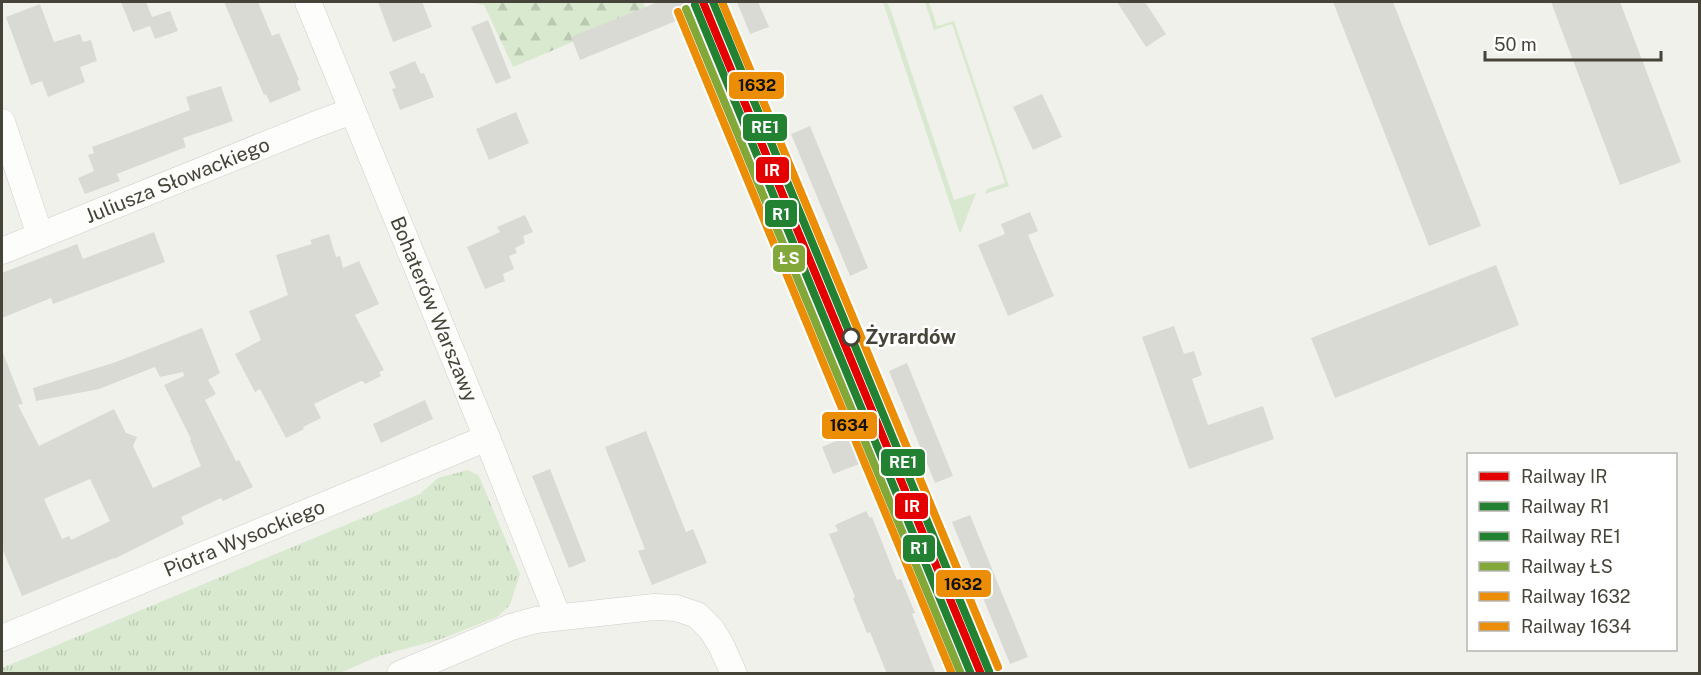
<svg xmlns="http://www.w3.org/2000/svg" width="1701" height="675" font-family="'Public Sans',sans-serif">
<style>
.grass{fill:#d9e9cf}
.forest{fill:url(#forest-firs)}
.park{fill:url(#park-tufts)}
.building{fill:#dadad5;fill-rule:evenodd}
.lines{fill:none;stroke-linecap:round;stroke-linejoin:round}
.minor-casing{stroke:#cfcec9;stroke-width:27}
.minor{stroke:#fdfdfc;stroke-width:26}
.rail-1-casing{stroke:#fff;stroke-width:12}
.rail-2-casing{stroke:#fff;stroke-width:12}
.rail-3-casing{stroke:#fff;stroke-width:12}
.rail-4-casing{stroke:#fff;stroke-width:12}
.rail-5-casing{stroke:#fff;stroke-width:12}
.rail-6-casing{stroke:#fff;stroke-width:12}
.rail-1{stroke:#e50000;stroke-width:8}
.rail-2{stroke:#238132;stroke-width:8}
.rail-3{stroke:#238132;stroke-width:8}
.rail-4{stroke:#81a838;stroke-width:8}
.rail-5{stroke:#ec8d06;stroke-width:8}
.rail-6{stroke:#ec8d06;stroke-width:8}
.stop-dot{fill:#fff;stroke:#464439;stroke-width:3}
.labels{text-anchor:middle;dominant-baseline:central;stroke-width:5;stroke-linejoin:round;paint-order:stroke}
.street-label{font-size:20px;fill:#464439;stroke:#fff}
.stop-label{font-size:20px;font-weight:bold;fill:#464439;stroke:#fff;text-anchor:start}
.line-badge{stroke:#fff;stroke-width:2}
.badge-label{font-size:16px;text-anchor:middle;font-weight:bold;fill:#fff}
.pale-badge-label{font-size:16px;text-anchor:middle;font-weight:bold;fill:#111}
</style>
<defs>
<pattern id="forest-firs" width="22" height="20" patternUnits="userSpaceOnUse" patternTransform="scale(1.5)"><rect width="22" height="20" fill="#d9e9cf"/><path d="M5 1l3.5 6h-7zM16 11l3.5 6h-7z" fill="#bcc9b2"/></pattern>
<pattern id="park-tufts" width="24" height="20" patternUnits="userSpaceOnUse" patternTransform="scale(1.5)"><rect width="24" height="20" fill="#d9e9cf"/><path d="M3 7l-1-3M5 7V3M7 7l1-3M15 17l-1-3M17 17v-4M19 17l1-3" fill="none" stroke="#bcc9b2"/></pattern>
</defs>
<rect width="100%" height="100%" fill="#f1f1ec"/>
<!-- grass -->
<path class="grass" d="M883 2H887L891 11 954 200 976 193 960 234Z
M925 2H929L937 26 954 21 1009 186 985 194 987 189 1005 183 952 24 934 30Z"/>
<!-- forest -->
<path class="forest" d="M467 2H643L647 11 513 67 484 5Z"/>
<!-- park -->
<path class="park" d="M468 470 479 476 520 574 510 605 497 617 441 639 379 656 340 673H2V668L420 494 438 478Z"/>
<!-- building -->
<path class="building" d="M121 2H146L152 17 170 11 178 31 155 39 150 26 133 32Z
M224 2H258L272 36 279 33 299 80 297 81 301 90 270 103 266 94 264 95Z
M378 2H422L432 27 393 42Z
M658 2H723L694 14 709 51 691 58 676 21 580 60 571 37Z
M737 2H758L769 27 750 34Z
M1117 2H1145L1166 34 1146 47Z
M1333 2H1393L1481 226 1429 246Z
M1551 2H1620L1681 162 1620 185Z
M40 4 54 42 80 34 83 42 91 40 97 61 80 67 85 82 48 97 42 81 31 85 6 17Z
M488 20 511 78 496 84 471 27Z
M415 61 421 74 424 73 434 97 400 110 392 89 396 88 389 72Z
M221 86 233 121 183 138 186 147 117 174 120 181 85 194 78 178 94 171 88 155 94 153 92 147 190 110 186 97Z
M1042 94 1062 137 1033 150 1013 107Z
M516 112 529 143 489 160 476 129Z
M810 126 868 268 850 276 791 134Z
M1030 212 1038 231 1028 235 1054 296 1008 316 978 245 1005 234 1001 224Z
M525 215 533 232 523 236 525 243 515 248 517 253 509 256 514 269 503 274 505 281 485 289 467 247 500 232 497 227Z
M154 232 165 262 53 304 51 298 2 318V273L77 244 83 259Z
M329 234 336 257 340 256 343 268 359 261 379 304 355 315 384 370 379 372 381 376 365 384 363 381H361L314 404 321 418 303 427 304 429 286 438 260 389 255 392 235 354 261 340 249 311 288 295 276 255 312 244 310 240Z
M1496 265 1519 325 1335 398 1311 338Z
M1174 326 1184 354 1194 351 1202 375 1192 379 1208 425 1263 406 1274 439 1189 469 1142 337Z
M202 328 220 373 208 380 216 394 205 400 236 461 239 460 253 487 223 501 221 498 181 517 184 524 114 559V558L22 596 2 548V353H3L23 404 18 405 39 446 114 409 126 433 137 437 133 446 153 488 201 466 190 440 191 439 164 385 184 376 183 372 160 377 155 367 99 389 36 401 33 388 116 362ZM90 479 110 521 71 540 69 536 62 539 44 499Z
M907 363 953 476 935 483 889 371Z
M425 400 433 419 381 443 373 424Z
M646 431 686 532 693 529 707 563 652 585 638 551 645 549 605 447Z
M850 435 862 463 833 474 822 447Z
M550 469 586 561 569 568 532 476Z
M866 511 870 518 872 517 897 580 901 579 915 613 912 614 936 674H887L870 632 867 633 853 598 855 597 829 534 838 531 835 525Z
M970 515 1028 657 1010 664 952 522Z"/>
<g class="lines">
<!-- minor casing -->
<g class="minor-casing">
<g id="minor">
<path id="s1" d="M308 2 487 438 558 617"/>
<path d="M2 122 40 235"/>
<path id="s2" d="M2 251 314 125 352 111"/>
<path id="s3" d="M2 638 487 438"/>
<path d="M400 674 511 627 536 620 654 607 676 608 697 615 711 629 721 645 734 674"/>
</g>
</g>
<!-- minor -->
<use href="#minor" class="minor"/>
<!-- rail-1 casing -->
<g class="rail-1-casing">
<path id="rail-1" d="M703 2 981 674"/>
</g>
<!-- rail-2 casing -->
<g class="rail-2-casing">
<path id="rail-2" d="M695 5 971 674"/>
</g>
<!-- rail-3 casing -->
<g class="rail-3-casing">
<path id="rail-3" d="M713 2 989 671"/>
</g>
<!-- rail-4 casing -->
<g class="rail-4-casing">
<path id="rail-4" d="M686 9 961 674"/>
</g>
<!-- rail-5 casing -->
<g class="rail-5-casing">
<path id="rail-5" d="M722 2 998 667"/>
</g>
<!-- rail-6 casing -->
<g class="rail-6-casing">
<path id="rail-6" d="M678 12 952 674"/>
</g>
<!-- rail-1 -->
<use href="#rail-1" class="rail-1"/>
<!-- rail-2 -->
<use href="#rail-2" class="rail-2"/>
<!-- rail-3 -->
<use href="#rail-3" class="rail-3"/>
<!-- rail-4 -->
<use href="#rail-4" class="rail-4"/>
<!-- rail-5 -->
<use href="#rail-5" class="rail-5"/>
<!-- rail-6 -->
<use href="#rail-6" class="rail-6"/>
</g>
<!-- markers -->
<circle class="stop-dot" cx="851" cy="337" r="8"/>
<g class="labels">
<!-- street labels -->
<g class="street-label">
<text stroke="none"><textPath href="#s2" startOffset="189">Juliusza Słowackiego</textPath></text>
<text stroke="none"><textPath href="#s1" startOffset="332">Bohaterów Warszawy</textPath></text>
<text stroke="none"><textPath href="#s3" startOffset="262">Piotra Wysockiego</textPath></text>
</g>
<!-- stop labels -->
<g class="stop-label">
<text x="865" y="337">Żyrardów</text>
</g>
</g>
<g class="line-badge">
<rect x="728" y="71" width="57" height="29" rx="6" fill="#ec8d06"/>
<rect x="742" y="113" width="46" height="29" rx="6" fill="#238132"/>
<rect x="755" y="156" width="35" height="28" rx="6" fill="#e50000"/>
<rect x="764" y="199" width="34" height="29" rx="6" fill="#238132"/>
<rect x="772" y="244" width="34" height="29" rx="6" fill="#81a838"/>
<rect x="821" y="411" width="57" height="29" rx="6" fill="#ec8d06"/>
<rect x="880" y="448" width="46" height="29" rx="6" fill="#238132"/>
<rect x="894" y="492" width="35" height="28" rx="6" fill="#e50000"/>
<rect x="902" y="534" width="34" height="29" rx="6" fill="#238132"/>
<rect x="935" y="569" width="57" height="29" rx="6" fill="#ec8d06"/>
</g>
<g class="badge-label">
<text x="765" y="133">RE1</text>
<text x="772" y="176">IR</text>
<text x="781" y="220">R1</text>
<text x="789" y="264">ŁS</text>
<text x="903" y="468">RE1</text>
<text x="912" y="512">IR</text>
<text x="919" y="554">R1</text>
</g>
<g class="pale-badge-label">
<text x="757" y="91">1632</text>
<text x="849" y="431">1634</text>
<text x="963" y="590">1632</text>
</g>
<!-- border -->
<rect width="1701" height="675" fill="none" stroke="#464439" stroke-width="6"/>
<!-- legend -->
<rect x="1467" y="453" width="210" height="198" fill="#ffffff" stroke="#b5b4b0" stroke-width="1.5"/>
<rect x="1479" y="472" width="30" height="9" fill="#e50000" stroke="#b5b4b0" stroke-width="1.5"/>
<text x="1521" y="483" font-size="18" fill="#464439">Railway IR</text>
<rect x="1479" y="502" width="30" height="9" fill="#238132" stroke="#b5b4b0" stroke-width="1.5"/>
<text x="1521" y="513" font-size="18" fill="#464439">Railway R1</text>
<rect x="1479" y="532" width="30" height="9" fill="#238132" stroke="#b5b4b0" stroke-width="1.5"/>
<text x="1521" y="543" font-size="18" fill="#464439">Railway RE1</text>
<rect x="1479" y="562" width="30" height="9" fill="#81a838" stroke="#b5b4b0" stroke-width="1.5"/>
<text x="1521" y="573" font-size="18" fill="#464439">Railway ŁS</text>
<rect x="1479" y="592" width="30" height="9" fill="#ec8d06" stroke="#b5b4b0" stroke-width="1.5"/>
<text x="1521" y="603" font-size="18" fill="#464439">Railway 1632</text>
<rect x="1479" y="622" width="30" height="9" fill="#ec8d06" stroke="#b5b4b0" stroke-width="1.5"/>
<text x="1521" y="633" font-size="18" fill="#464439">Railway 1634</text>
<!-- scale -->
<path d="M1485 51v9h176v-9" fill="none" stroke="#464439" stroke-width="3"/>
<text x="1494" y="51" font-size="18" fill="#464439" stroke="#ffffff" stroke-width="4.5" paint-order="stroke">50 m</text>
</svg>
